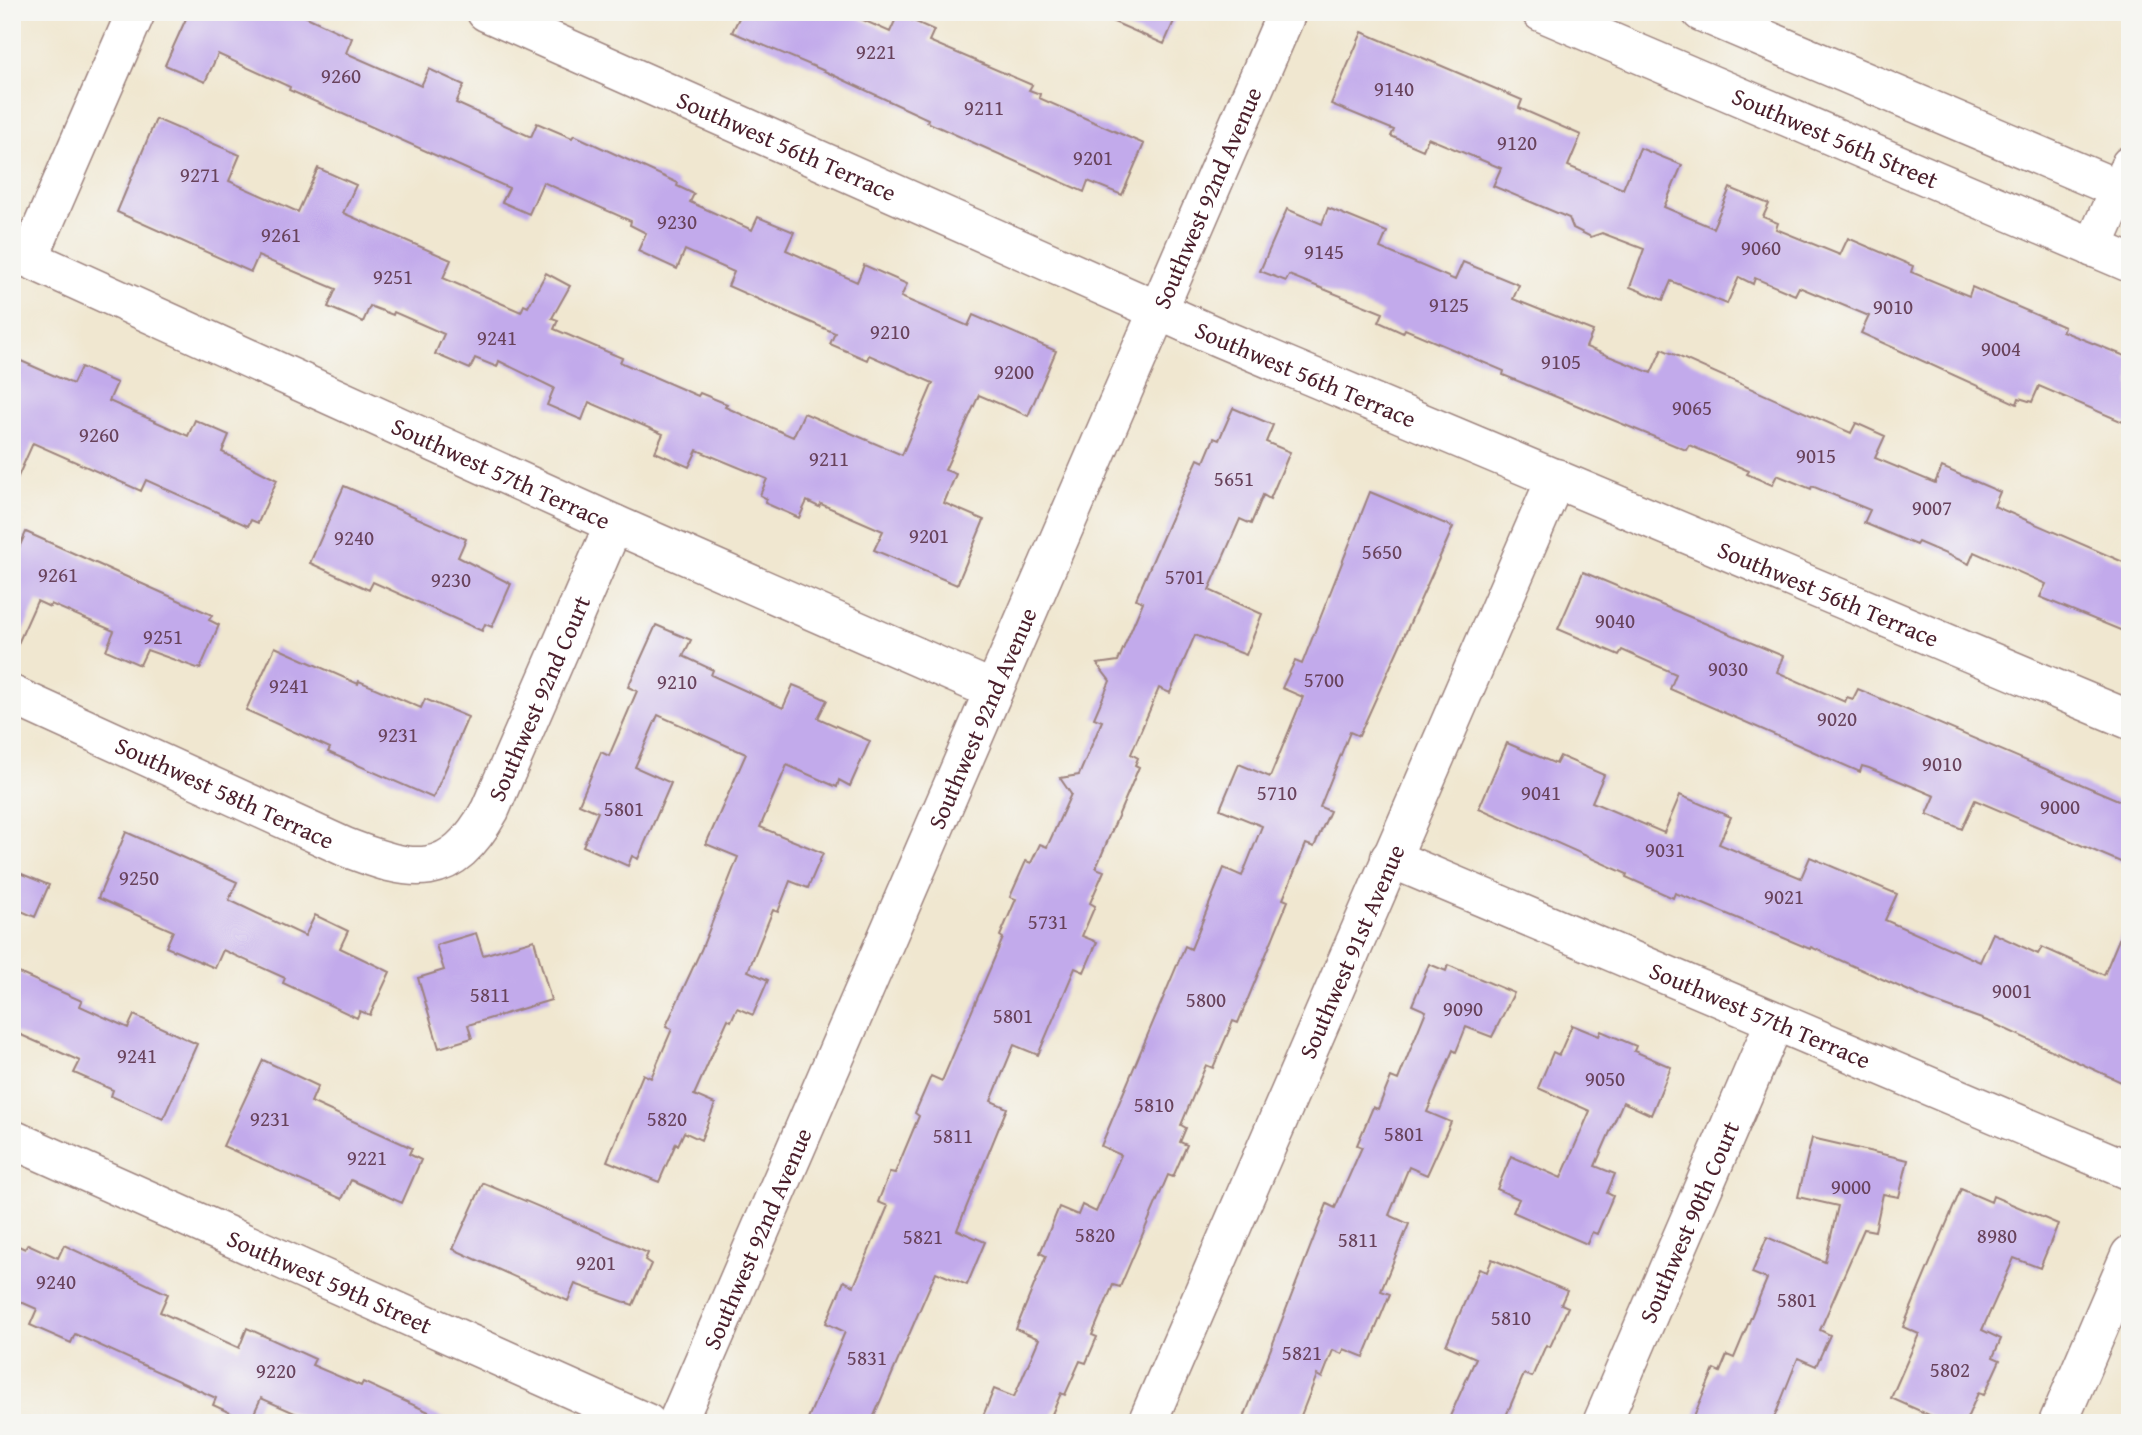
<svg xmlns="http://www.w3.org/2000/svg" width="2142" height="1435" font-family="'Gentium Book Plus',serif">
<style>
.building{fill:#c2aaeb}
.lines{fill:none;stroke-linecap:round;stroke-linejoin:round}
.street-casing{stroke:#9d837e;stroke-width:41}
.secondary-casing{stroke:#9d837e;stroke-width:41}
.street{stroke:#fff;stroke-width:38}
.secondary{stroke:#fff;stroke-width:38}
.labels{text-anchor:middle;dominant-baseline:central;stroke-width:6;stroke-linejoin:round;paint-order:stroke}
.number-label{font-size:21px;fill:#68425b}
.street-label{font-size:24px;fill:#4a1f2b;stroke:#f6f6f2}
</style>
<rect width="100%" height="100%" fill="#f6f6f2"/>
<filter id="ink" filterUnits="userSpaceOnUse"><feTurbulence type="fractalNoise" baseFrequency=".0143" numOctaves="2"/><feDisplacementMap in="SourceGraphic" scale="14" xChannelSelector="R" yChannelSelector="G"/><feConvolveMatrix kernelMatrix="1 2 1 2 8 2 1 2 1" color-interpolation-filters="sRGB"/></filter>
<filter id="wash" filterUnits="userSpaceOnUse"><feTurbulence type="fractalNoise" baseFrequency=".00686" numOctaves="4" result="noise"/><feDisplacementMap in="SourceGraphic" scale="28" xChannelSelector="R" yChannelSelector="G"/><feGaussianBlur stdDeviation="1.57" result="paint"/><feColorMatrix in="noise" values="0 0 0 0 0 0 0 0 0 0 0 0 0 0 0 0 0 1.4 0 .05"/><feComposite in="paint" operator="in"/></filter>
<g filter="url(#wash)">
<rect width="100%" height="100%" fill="#f0e7d0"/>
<g id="blocks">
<!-- building -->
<path class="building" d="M189 12H296L352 38 346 53 421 86 429 69 464 85 456 103 531 137 537 123 572 138 574 135 678 183 677 186 694 194 690 202 752 230 758 217 794 232 786 250 857 282 864 265 907 284 901 297 968 326 973 315 1056 351 1028 416 979 395 945 470 956 474 944 503 984 520 957 585 874 550 883 531 821 504 819 507 807 501 799 518 765 503 767 499 760 495 767 479 697 450 689 467 655 452 663 434 589 402 582 420 547 405 554 388 499 361 497 367 475 358 470 369 435 354 444 334 394 312 393 315 370 306 363 322 328 307 336 289 258 256 251 272 117 212 156 119 240 155 229 181 298 212 318 168 356 185 343 213 451 260 443 278 521 312 524 305 528 307 546 273 570 286 552 318 558 320 554 329 622 358 620 362 698 396 700 393 727 404 725 407 793 437 804 413 902 455 933 383 869 355 867 360 830 344 835 333 728 286 734 272 685 250 677 269 638 251 646 233 630 225 631 221 543 182 529 214 502 202 509 188 289 90 290 87 218 54 205 82 165 65Z
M742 12H845L890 32 898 14 934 30 929 41 1032 85 1029 90 1040 94 1039 98 1144 144 1122 195 1088 181 1084 192 927 122 928 119 820 69 732 32Z
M1091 12H1178L1164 44Z
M1362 32 1522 100 1519 108 1581 135 1568 166 1623 189 1640 148 1682 165 1664 207 1713 228 1730 188 1769 204 1763 217 1778 223 1776 229 1840 255 1848 238 1913 266 1911 272 1969 296 1972 287 2064 327 2062 331 2130 358V425L2039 386 2032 402 2019 398 2017 404 1861 333 1869 316 1799 287 1795 295 1755 278 1753 284 1739 277 1727 304 1671 281 1663 300 1630 287 1644 249 1602 233 1591 237 1573 228 1569 218 1493 186 1501 168 1428 138 1423 150 1391 136 1394 130 1331 104Z
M1328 208 1387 232 1380 248 1455 280 1463 262 1519 285 1513 299 1593 331 1586 347 1651 373 1662 349 1851 433 1856 423 1885 436 1875 458 1935 483 1942 467 2000 492 1994 506 2130 565V634L2040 597 2046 584 1974 552 1969 564 1918 542 1916 545 1864 523 1870 510 1812 486 1811 489 1777 475 1772 485 1747 474 1749 471 1689 445 1686 450 1503 375 1504 371 1405 329 1403 333 1379 322 1383 313 1289 275 1286 281 1260 271 1287 209 1322 224Z
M12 357 73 384 81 367 117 383 109 401 188 436 195 420 229 435 222 452 277 480 258 523 251 520 248 526 146 480 141 491 33 443 12 490Z
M1233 408 1273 425 1266 442 1290 452 1270 499 1263 495 1251 524 1240 519 1209 590 1262 614 1246 655 1195 635 1170 693 1159 688 1131 754 1138 758 1135 765 1139 767 1096 868 1104 871 1090 903 1095 906 1082 936 1097 942 1084 972 1075 968 1038 1055 1014 1045 991 1101 1007 1108 957 1230 985 1242 967 1285 936 1272 871 1423H806L845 1332 826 1323 844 1281 854 1286 888 1206 878 1202 890 1172 895 1173 919 1116 915 1113 931 1076 942 1081 1003 938 1000 936 1016 899 1010 897 1026 861 1031 863 1040 844 1047 847 1071 794 1060 778 1079 775 1102 721 1094 718 1110 681 1097 664 1118 661 1143 602 1136 599 1171 518 1198 459 1204 462 1214 438 1219 440Z
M344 486 466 539 458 557 511 584 492 627 485 624 482 631 373 582 369 590 310 563Z
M1370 492 1453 527 1447 541 1359 736 1350 732 1320 807 1330 811 1314 847 1306 844 1283 899 1288 901 1238 1023 1233 1021 1213 1068 1206 1065 1181 1125 1186 1128 1180 1142 1187 1145 1173 1177 1168 1175 1120 1287 1113 1285 1092 1335 1097 1337 1086 1363 1080 1361 1065 1395 1061 1393 1052 1414 1073 1423H980L994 1389 1014 1397 1039 1339 1016 1329 1046 1256 1040 1253 1059 1207 1078 1215 1082 1205 1096 1212 1121 1155 1101 1146 1185 946 1191 949 1224 868 1242 876 1262 826 1220 809 1239 764 1270 777 1303 697 1282 688 1295 661 1302 664Z
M26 532 212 615 209 620 219 625 200 669 147 650 140 665 106 650 114 631 51 604 50 607 37 601 12 657V563Z
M1583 572 1783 656 1777 672 1845 702 1847 697 1853 699 1858 689 2130 805V866L1975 800 1962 829 1927 814 1935 796 1869 768 1862 766 1860 772 1670 689 1676 674 1622 650 1619 655 1558 629Z
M656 625 691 640 683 656 713 670 711 675 783 708 793 685 810 692 827 700 818 718 870 741 850 786 839 780 837 787 787 765 760 827 823 853 808 888 790 881 778 912 773 910 748 971 768 980 753 1015 737 1008 731 1021 728 1019 694 1095 715 1104 701 1140 684 1132 678 1145 676 1143 659 1182 607 1161 643 1074 651 1078 672 1029 666 1026 701 950 738 857 706 844 746 754 658 715 635 767 671 783 638 859 632 856 628 866 583 846 598 812 579 804 601 752 609 756 637 691 628 687Z
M275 647 358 684 359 681 421 708 425 699 468 717 433 798 328 752 330 748 246 710Z
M1507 743 1556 764 1560 756 1604 775 1592 802 1664 833 1680 795 1731 817 1719 844 1801 878 1810 857 1897 894 1885 920 1980 962 1993 933 2038 954 2042 947 2104 975 2130 913V1086L1990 1022 1929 1000 1811 947 1810 949 1694 900 1675 893 1673 898 1626 877 1627 874 1479 808Z
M126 832 237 882 229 900 305 936 315 915 348 931 340 948 390 972 370 1015 360 1011 357 1018 283 983 285 978 223 950 215 968 166 947 173 931 98 898Z
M12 870 49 885 35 917 12 907Z
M476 933 483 955 534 940 551 1000 468 1025 472 1038 439 1048 418 978 444 970 436 945Z
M1429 964 1446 971 1448 965 1514 993 1492 1037 1466 1027 1456 1052 1453 1050 1427 1112 1451 1122 1427 1175 1409 1167 1389 1215 1409 1224 1381 1291 1390 1294 1364 1357 1344 1349 1342 1354 1333 1350 1322 1378 1317 1375 1298 1423H1242L1327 1204 1335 1208 1362 1147 1357 1145 1373 1107 1378 1109 1391 1077 1398 1080 1426 1011 1412 1005Z
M12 970 82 1001 80 1006 128 1028 134 1015 197 1044 163 1119 111 1096 113 1090 74 1073 80 1061 12 1031Z
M1572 1025 1599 1036 1601 1031 1636 1046 1634 1051 1671 1067 1651 1115 1623 1102 1595 1166 1615 1174 1607 1193 1613 1196 1597 1234 1592 1232 1587 1244 1513 1212 1519 1199 1497 1189 1511 1156 1561 1178 1590 1111 1538 1088 1553 1052 1559 1055Z
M263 1060 318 1086 311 1102 412 1148 409 1154 421 1160 402 1203 351 1180 342 1199 223 1146Z
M1812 1138 1908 1160 1899 1197 1883 1194 1875 1231 1864 1229 1820 1330 1830 1335 1816 1366 1798 1358 1772 1423H1691L1714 1369 1720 1372 1727 1355 1734 1358 1767 1279 1752 1273 1767 1237 1825 1262 1838 1206 1798 1197Z
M483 1183 648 1253 645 1260 651 1264 633 1305 575 1284 568 1301 453 1249Z
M1961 1189 1991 1202 1993 1196 2058 1224 2040 1268 2014 1258 1982 1330 2001 1339 1993 1357 2000 1360 1984 1395 1978 1393 1965 1423H1947L1891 1398 1919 1334 1903 1327Z
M12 1243 25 1249 28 1244 58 1258 64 1245 168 1294 160 1312 239 1348 247 1328 315 1359 312 1365 361 1386 363 1382 453 1423H317L261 1398 250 1422 213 1405 216 1398 75 1334 71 1343 30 1325 37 1309 12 1298Z
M1492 1259 1567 1291 1561 1304 1568 1307 1550 1347 1546 1345 1532 1377 1524 1374 1503 1423H1447L1476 1358 1446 1345 1479 1269 1487 1272Z"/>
</g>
</g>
<g filter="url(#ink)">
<use href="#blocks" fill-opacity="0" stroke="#9d837e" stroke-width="2"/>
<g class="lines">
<!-- street casing -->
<g class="street-casing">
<g id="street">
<path id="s1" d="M486 12 1220 338 2130 720"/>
<path d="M2093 248 2130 165"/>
<path id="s2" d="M12 251 614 524 993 690"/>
<path d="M29 258 136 12"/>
<path id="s3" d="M12 695 345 847C415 874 450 881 490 810L614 524"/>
<path id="s4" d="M1390 858 2130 1171"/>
<path id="s5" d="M12 1139 647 1423"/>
<path id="s6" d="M1147 1423 1556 478"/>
<path id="s7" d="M1602 1423 1775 1021"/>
<path d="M2058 1423 2130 1255"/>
</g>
</g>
<!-- secondary casing -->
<g class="secondary-casing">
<g id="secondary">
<path id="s8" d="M1541 12 2130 263"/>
<path d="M1701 12 2130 194"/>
<path id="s9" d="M677 1423 1287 12"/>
</g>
</g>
<!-- street -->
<use href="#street" class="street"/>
<!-- secondary -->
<use href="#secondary" class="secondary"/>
</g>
</g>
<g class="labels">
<!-- number labels -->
<g class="number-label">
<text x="876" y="51">9221</text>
<text x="341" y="75">9260</text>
<text x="1394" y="88">9140</text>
<text x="984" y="107">9211</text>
<text x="1517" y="142">9120</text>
<text x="1093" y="157">9201</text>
<text x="200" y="174">9271</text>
<text x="677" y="221">9230</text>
<text x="281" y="234">9261</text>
<text x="1761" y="247">9060</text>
<text x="1324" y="251">9145</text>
<text x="393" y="276">9251</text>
<text x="1449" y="304">9125</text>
<text x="1893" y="306">9010</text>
<text x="890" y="331">9210</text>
<text x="497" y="337">9241</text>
<text x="2001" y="348">9004</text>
<text x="1561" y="361">9105</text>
<text x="1014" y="371">9200</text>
<text x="1692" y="407">9065</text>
<text x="99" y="434">9260</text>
<text x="1816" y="455">9015</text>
<text x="829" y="458">9211</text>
<text x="1234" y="478">5651</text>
<text x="1932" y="507">9007</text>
<text x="929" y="535">9201</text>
<text x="354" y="537">9240</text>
<text x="1382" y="551">5650</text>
<text x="58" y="574">9261</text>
<text x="1185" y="576">5701</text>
<text x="451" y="579">9230</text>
<text x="1615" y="620">9040</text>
<text x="163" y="636">9251</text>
<text x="1728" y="668">9030</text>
<text x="1324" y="679">5700</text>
<text x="677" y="681">9210</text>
<text x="289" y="685">9241</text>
<text x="1837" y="718">9020</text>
<text x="398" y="734">9231</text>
<text x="1942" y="763">9010</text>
<text x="1277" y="792">5710</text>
<text x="1541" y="792">9041</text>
<text x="2060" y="806">9000</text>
<text x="624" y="808">5801</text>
<text x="1665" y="849">9031</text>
<text x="139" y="877">9250</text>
<text x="1784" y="896">9021</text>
<text x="1048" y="921">5731</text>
<text x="2012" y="990">9001</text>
<text x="490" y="994">5811</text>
<text x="1206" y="999">5800</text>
<text x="1463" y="1008">9090</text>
<text x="1013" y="1015">5801</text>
<text x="137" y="1055">9241</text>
<text x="1605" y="1078">9050</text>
<text x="1154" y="1104">5810</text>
<text x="270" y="1118">9231</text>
<text x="667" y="1118">5820</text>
<text x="1404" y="1133">5801</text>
<text x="953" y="1135">5811</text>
<text x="367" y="1157">9221</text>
<text x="1851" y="1186">9000</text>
<text x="1095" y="1234">5820</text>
<text x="1997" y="1235">8980</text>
<text x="923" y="1236">5821</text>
<text x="1358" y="1239">5811</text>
<text x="596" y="1262">9201</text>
<text x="56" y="1281">9240</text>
<text x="1797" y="1299">5801</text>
<text x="1511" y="1317">5810</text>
<text x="1302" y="1352">5821</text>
<text x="867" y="1357">5831</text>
<text x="1950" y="1369">5802</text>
<text x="276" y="1370">9220</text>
</g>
<!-- street labels -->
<g class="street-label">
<text stroke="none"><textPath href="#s8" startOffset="320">Southwest 56th Street</textPath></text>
<text stroke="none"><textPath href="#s1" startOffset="329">Southwest 56th Terrace</textPath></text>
<text stroke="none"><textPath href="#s9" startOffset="1335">Southwest 92nd Avenue</textPath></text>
<text stroke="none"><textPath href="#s1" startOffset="896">Southwest 56th Terrace</textPath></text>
<text stroke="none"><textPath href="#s2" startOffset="537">Southwest 57th Terrace</textPath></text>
<text stroke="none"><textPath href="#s1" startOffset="1463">Southwest 56th Terrace</textPath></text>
<text stroke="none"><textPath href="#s3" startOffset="660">Southwest 92nd Court</textPath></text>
<text stroke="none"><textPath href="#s9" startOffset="768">Southwest 92nd Avenue</textPath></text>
<text stroke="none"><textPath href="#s3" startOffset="234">Southwest 58th Terrace</textPath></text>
<text stroke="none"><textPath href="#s6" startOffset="514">Southwest 91st Avenue</textPath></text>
<text stroke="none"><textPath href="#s4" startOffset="402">Southwest 57th Terrace</textPath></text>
<text stroke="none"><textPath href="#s7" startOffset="219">Southwest 90th Court</textPath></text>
<text stroke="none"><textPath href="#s9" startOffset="201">Southwest 92nd Avenue</textPath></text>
<text stroke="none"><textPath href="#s5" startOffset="348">Southwest 59th Street</textPath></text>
</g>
</g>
<!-- margin -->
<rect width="2142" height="1435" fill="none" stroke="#f6f6f2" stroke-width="42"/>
</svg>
